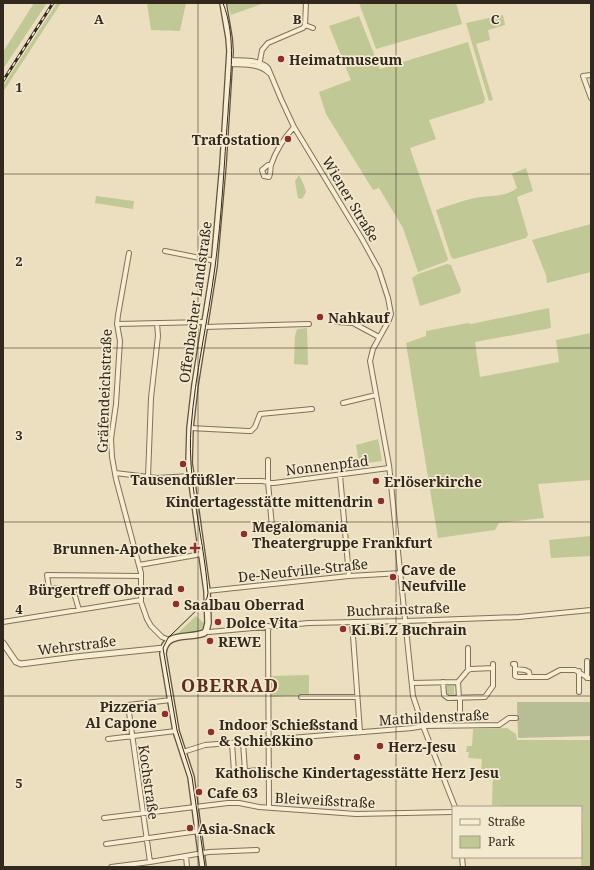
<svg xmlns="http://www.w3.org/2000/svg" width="594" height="870" font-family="'Noto Serif',serif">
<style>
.green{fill:#c0c895}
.cemetery{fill:#b7bd94}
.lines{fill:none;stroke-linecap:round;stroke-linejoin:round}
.minor-casing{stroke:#837059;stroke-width:6}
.tertiary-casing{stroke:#837059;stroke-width:7}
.secondary-casing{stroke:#64523c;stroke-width:8}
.minor{stroke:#f6edd2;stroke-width:4}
.tertiary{stroke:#f6edd2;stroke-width:5}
.secondary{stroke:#f6edd2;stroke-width:5.5}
.tram{stroke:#33281d;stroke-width:1}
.rail-casing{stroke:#33281d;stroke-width:3}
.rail{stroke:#f3e9cf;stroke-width:1.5;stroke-dasharray:4.5;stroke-linecap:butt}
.grid{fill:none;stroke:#33281d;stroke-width:1;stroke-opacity:0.55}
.poi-dot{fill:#8e2f2c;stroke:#f3e9cf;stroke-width:1.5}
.labels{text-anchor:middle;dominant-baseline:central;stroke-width:3.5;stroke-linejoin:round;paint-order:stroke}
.poi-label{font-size:14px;font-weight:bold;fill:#33281d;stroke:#f3e9cf;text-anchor:start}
.street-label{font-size:14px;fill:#33281d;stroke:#f3e9cf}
.district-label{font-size:18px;font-weight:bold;letter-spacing:1px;fill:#5d2d1e;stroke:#f3e9cf}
.grid-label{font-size:13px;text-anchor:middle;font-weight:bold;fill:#33281d;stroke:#f3e9cf;stroke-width:3.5;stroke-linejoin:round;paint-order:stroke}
</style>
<rect width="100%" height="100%" fill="#ebdfc0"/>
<!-- green -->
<path class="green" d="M34 3H47L3 69V52Z
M57 3H61L3 92V86Z
M147 3H186L180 31 151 30Z
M227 3H264L231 15Z
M359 3H456L462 24 376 49Z
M503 15 505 25 488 30 490 40 476 44 493 100 489 101 466 23Z
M359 16 380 69 468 42 485 99 484 103 429 120 436 139 410 148 448 259 447 261 418 272 403 228 379 188 373 190 326 114 319 92 351 80 329 26Z
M526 168 533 191 517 197 528 235 526 238 454 259 451 257 436 210C448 206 461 201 475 198 488 195 505 198 517 188L512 174Z
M299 175 304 185 306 192 302 199 298 198 295 181Z
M96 196 134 201 133 209 95 203Z
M591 224V272L547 283 546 275 532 240Z
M447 264 451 265 461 290 460 293 420 306 412 278 418 274Z
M549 308 551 328 475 342 480 377 559 362 556 340 591 333V480L538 484 544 518 499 523 495 530 438 538 406 343 426 336V331L468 323 471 324Z
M307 328 308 365 294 364 295 336 297 329Z
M378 439 382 461 359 464 356 445Z
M591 536V556L551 558 549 540Z
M196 616 204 623 203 628 201 630 177 634Z
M309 675V695L271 697V676Z
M447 684H456L457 686H454V694H457L456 696H448L445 694V686Z
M507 728 516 734 517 740H591V867H581L583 812 581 811V807H523L492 805 493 771H481L482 759 468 758 469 752H466L467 746H472L473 729Z"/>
<!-- cemetery -->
<path class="cemetery" d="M517 702H591V736L518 738Z"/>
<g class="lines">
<!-- minor casing -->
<g class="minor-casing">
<path id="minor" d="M305 25 313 28
M230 60C242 61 260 59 268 68L281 99 294 127 362 239 379 270 388 298 391 314 389 320 373 349 370 361 389 465 413 696 423 726 455 807
M230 64C243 65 259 63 269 73
M259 66 262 50 268 43 303 28 305 25 306 3
M591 75 583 76 591 98
M271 165H268L262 170 264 176 269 177C271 173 270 169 271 165 276 150 284 138 294 127
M165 251 215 261
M129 253 118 315 117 324 120 341 116 404 111 439 112 457 116 479 141 573V602L147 619 151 626 162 637 169 640
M337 322 353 323 379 337
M117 324 205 322
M204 327 309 324
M343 403 376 395
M190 428 248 431H251L255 427 260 414 312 409
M268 460V482L272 527
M115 473 157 478 191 476
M340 475 349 576
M148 477 151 398 158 336 157 323
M191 481H262L274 483 389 468
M139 565 202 554
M207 591 349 576 401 573
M79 610 73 589 49 588 47 575 141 576
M3 622 141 600
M352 622 360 732
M268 626 269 807
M206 631 209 632 309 623 406 621 519 617 591 610
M587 661V678
M513 664H515V676L518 677H547L560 670H575L588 678H591
M515 669 525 670 529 672 530 677
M468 670 471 669 493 668V664
M443 682 444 695 448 698 485 697 493 686V668
M412 683 458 682
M579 692V671
M301 697H357
M459 698 458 682 468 670V648
M460 712V698
M108 739 176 731
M243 742 245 771
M232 743 234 772
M183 752 205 745 412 728 423 726 499 725 509 718H516
M219 774 269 769
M104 818 228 803H239L259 807 356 814 453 812
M106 844 199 831
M186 856 187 867
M462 857 463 867
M150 862 128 705 171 700
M111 867 150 862 209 852 257 850"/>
</g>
<!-- tertiary casing -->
<g class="tertiary-casing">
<path id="tertiary" d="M3 643 16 662 21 664 75 657 164 648"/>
</g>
<!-- secondary casing -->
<g class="secondary-casing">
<path id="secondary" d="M203 867 191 777 176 731 163 654C164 631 189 639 204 633L206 631 208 623 207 591 191 476 189 463 190 428 195 385 214 266 223 164 230 51 229 38 223 3"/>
</g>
<!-- minor -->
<use href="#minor" class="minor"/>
<!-- tertiary -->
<use href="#tertiary" class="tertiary"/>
<!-- secondary -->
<use href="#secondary" class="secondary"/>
<!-- tram -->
<path class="tram" d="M205 867 192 777 177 730 163 648 168 638 204 603 207 598 208 593C204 538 187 483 191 428 195 374 208 321 215 267 222 216 224 164 228 113 230 76 237 39 223 3"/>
<!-- rail casing -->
<g class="rail-casing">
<path id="rail" d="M3 81 53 3"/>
</g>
<!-- rail -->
<use href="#rail" class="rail"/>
</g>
<!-- grid -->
<path class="grid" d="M198 3V867M396 3V867M3 174H591M3 348H591M3 522H591M3 696H591"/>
<!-- markers -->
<g class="poi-dot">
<circle cx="281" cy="59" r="4"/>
<circle cx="288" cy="139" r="4"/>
<circle cx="320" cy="317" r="4"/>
<circle cx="183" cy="464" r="4"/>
<circle cx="376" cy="481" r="4"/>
<circle cx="381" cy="501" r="4"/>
<circle cx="244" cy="534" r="4"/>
<path d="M193 542h4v4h4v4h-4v4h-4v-4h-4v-4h4z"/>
<circle cx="393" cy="577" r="4"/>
<circle cx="181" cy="589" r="4"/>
<circle cx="176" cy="604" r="4"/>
<circle cx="218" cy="622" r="4"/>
<circle cx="343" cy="629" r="4"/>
<circle cx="210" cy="641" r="4"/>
<circle cx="165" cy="714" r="4"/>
<circle cx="211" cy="732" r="4"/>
<circle cx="380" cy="746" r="4"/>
<circle cx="357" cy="757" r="4"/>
<circle cx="199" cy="792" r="4"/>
<circle cx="190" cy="828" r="4"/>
</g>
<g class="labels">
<!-- poi labels -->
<g class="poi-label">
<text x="289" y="59">Heimatmuseum</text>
<text x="280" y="139" text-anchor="end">Trafostation</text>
<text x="328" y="317">Nahkauf</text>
<text x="183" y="479" text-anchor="middle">Tausendfüßler</text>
<text x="384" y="481">Erlöserkirche</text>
<text x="373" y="501" text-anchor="end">Kindertagesstätte mittendrin</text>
<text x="252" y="526">Megalomania<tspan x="252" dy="16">Theatergruppe Frankfurt</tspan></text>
<text x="187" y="548" text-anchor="end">Brunnen-Apotheke</text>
<text x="401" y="569">Cave de<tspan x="401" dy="16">Neufville</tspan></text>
<text x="173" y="589" text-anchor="end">Bürgertreff Oberrad</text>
<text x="184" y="604">Saalbau Oberrad</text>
<text x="226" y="622">Dolce Vita</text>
<text x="351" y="629">Ki.Bi.Z Buchrain</text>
<text x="218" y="641">REWE</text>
<text x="157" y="706" text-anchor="end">Pizzeria<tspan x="157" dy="16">Al Capone</tspan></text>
<text x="219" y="724">Indoor Schießstand<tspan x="219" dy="16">&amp; Schießkino</tspan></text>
<text x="388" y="746">Herz-Jesu</text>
<text x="357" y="772" text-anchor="middle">Katholische Kindertagesstätte Herz Jesu</text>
<text x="207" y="792">Cafe 63</text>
<text x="198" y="828">Asia-Snack</text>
</g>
<!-- street labels -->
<g class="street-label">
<text transform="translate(351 199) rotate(59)">Wiener Straße</text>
<text transform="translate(195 302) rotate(-82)">Offenbacher Landstraße</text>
<text transform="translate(104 391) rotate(-88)">Gräfendeichstraße</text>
<text transform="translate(327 465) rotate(-7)">Nonnenpfad</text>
<text transform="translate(303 570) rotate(-6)">De-Neufville-Straße</text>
<text transform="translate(398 609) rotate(-2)">Buchrainstraße</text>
<text transform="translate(77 645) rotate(-7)">Wehrstraße</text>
<text transform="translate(434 717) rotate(-3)">Mathildenstraße</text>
<text transform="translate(149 782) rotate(82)">Kochstraße</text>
<text transform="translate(325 800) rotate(3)">Bleiweißstraße</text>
</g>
<!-- district labels -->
<g class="district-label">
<text x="230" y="685">OBERRAD</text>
</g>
</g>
<g class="grid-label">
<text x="99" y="24">A</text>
<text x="297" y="24">B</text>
<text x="495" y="24">C</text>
<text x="19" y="92">1</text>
<text x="19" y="266">2</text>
<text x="19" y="440">3</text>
<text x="19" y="614">4</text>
<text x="19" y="788">5</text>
</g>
<!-- border -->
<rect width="594" height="870" fill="none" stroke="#33281d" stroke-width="8"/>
<!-- legend -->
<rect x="452" y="806" width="130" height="52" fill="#f3e9cf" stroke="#a69c88"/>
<rect x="460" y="819" width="20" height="6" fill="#f6edd2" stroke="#a69c88"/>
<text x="488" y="826" font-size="12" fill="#33281d">Straße</text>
<rect x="460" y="836" width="20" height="12" fill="#c0c895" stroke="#a69c88"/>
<text x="488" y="846" font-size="12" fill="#33281d">Park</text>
</svg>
